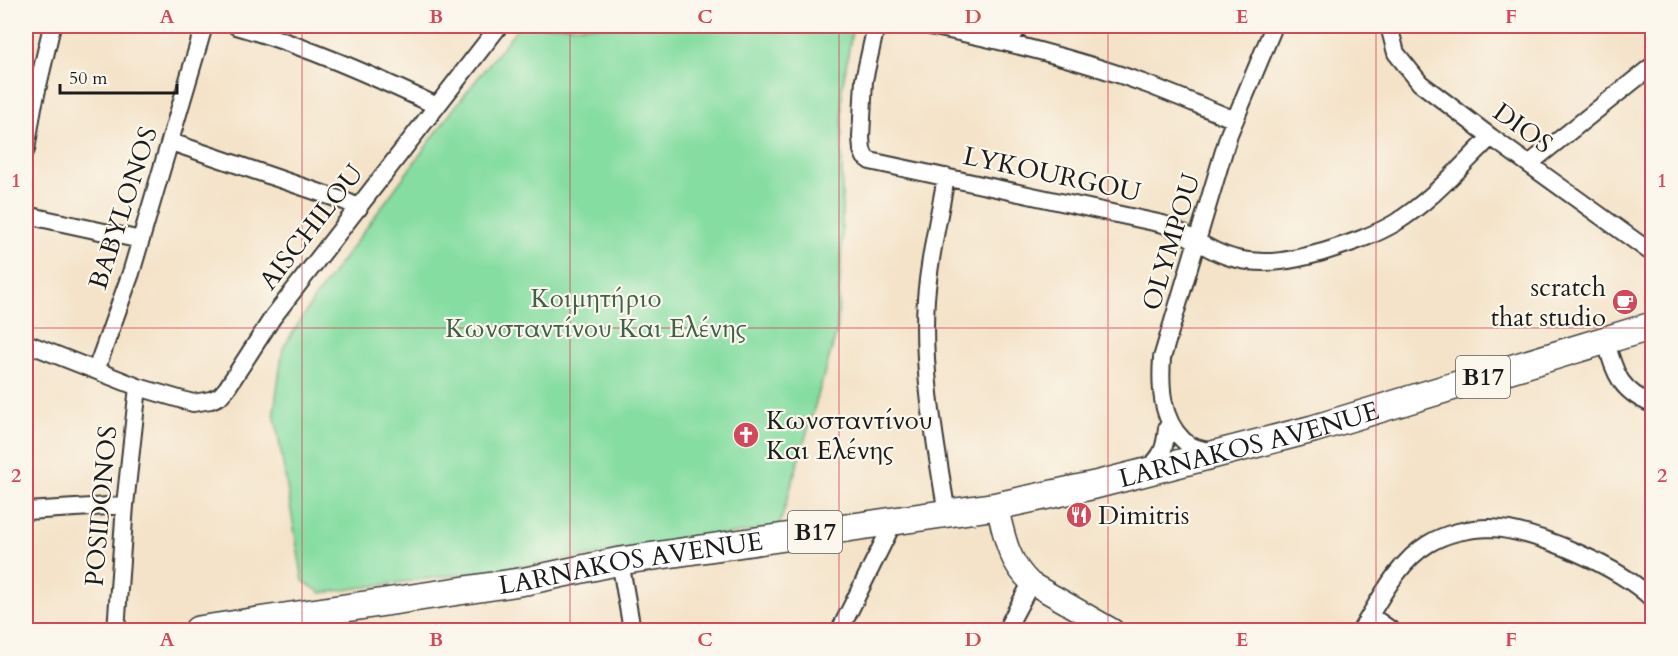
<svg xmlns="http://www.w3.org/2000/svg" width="1678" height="656" font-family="Cardo,serif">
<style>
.green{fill:#85dda1;stroke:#507c5e;stroke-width:1.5}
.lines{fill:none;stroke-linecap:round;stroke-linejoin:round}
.minor-casing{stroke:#3c3a36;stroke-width:20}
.tertiary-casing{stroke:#3c3a36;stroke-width:24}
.primary-casing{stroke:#3c3a36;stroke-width:30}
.minor{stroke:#fff;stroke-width:16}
.tertiary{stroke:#fff;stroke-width:21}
.primary{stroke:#fff;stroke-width:27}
.grid{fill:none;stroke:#d1495b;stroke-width:1.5;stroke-opacity:0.55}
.labels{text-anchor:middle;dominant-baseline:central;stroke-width:4.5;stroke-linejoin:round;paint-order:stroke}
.shield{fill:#fbf7ec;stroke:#5f5e5a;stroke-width:1.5}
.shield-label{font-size:24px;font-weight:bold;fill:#1c1c1c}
.street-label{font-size:26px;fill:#1c1c1c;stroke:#fbf7ec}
.poi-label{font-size:26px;fill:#1c1c1c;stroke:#fbf7ec;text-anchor:start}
.park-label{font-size:26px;fill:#41604b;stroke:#fbf7ec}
.neatline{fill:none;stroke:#d1495b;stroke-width:2}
.grid-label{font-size:20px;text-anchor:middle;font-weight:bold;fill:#d1495b}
</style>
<rect width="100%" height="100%" fill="#fbf7ec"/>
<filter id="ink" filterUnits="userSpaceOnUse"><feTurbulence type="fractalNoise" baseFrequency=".0167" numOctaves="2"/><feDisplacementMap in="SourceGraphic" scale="12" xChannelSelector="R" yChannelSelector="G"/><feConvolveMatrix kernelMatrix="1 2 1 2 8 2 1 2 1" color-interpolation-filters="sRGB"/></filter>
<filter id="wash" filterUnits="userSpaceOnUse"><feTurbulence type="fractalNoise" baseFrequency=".008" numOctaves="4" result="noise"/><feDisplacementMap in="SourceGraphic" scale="24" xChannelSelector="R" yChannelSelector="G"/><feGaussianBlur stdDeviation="1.35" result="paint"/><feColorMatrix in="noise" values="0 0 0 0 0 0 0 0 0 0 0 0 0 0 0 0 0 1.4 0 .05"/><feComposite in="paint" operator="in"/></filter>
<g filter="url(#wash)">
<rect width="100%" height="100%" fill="#f4e3c9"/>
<!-- green -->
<path class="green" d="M519 26H853L842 89V243L837 331 779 527 523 566 321 593 303 581 274 411 283 348 314 299 455 107Z"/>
</g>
<g filter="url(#ink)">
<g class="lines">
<!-- minor casing -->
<g class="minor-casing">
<path id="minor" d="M236 26C306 46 371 75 437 106
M876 26 864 80 861 137 862 150 865 157 870 161 1163 224C1189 234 1210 253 1237 259 1267 266 1294 260 1323 252 1348 244 1373 236 1395 223 1431 201 1461 166 1491 137
M930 26C1003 41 1076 58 1146 84 1176 95 1205 108 1235 120
M1389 26 1396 53 1420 83 1491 137 1652 253
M1009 42 1019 26
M171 142 347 202 359 208
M26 150 33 107 52 26
M1529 164 1652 66
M946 177C939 218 929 258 926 299 921 368 936 446 947 514
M26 215 141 240
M1605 339C1615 372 1618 390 1652 404
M26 343 138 387 193 403 211 400 220 396 227 388 273 317 499 26
M96 370 131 273 204 26
M1214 452C1203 450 1191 448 1183 440 1161 419 1160 386 1162 358L1229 134 1274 26
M1146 470C1163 456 1165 448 1167 428
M26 511 125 505
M620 561 632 630
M1371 616 1391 630
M116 630 125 505 138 387
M840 630 894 521
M1006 630 1031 583
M1361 630C1380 600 1397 563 1428 544 1446 533 1470 528 1490 528 1534 529 1622 568 1652 599"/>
</g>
<!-- tertiary casing -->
<g class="tertiary-casing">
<path id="tertiary" d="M997 506C1004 535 1008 562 1031 583L1113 630"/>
</g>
<!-- primary casing -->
<g class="primary-casing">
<g id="primary">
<path id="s1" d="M198 630 526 581 620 561 997 506 1095 485 1313 429 1652 326"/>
</g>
</g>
<!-- minor -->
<use href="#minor" class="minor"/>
<!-- tertiary -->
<use href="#tertiary" class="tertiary"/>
<!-- primary -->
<use href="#primary" class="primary"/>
</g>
</g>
<!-- grid -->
<path class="grid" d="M302 26V630M570 26V630M839 26V630M1108 26V630M1376 26V630M26 328H1652"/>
<!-- icons -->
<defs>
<g id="cafe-disc" transform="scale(1.35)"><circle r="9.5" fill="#d1495b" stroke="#fbf7ec"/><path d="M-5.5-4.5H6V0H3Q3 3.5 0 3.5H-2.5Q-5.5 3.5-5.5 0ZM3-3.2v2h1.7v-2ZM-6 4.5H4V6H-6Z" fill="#fff"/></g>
<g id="church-disc" transform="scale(1.35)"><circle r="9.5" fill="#d1495b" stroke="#fbf7ec"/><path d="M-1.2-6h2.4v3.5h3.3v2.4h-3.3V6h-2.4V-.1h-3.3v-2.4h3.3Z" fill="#fff"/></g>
<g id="restaurant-disc" transform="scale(1.35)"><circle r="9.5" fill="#d1495b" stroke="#fbf7ec"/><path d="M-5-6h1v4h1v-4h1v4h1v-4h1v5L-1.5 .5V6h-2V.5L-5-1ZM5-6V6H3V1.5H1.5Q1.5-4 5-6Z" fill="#fff"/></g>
</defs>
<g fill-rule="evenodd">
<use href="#cafe-disc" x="1625" y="302"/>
<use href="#church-disc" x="746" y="435"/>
<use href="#restaurant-disc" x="1079" y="515"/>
</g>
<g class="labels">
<!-- shield labels -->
<g class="shield">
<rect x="1456" y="356" width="54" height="42" rx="4.5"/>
<rect x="788" y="511" width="54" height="42" rx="4.5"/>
</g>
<g class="shield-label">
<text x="1483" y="377">B17</text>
<text x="815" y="532">B17</text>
</g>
<!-- street labels -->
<g class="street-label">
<text transform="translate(1523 128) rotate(36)">DIOS</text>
<text transform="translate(1052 174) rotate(12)">LYKOURGOU</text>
<text transform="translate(123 208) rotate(-72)">BABYLONOS</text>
<text transform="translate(311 227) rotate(-52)">AISCHILOU</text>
<text transform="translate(1171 242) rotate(-73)">OLYMPOU</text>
<text stroke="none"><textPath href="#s1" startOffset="1068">LARNAKOS AVENUE</textPath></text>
<text transform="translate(101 506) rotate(-85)">POSIDONOS</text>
<text stroke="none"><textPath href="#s1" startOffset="438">LARNAKOS AVENUE</textPath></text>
</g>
<!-- poi labels -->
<g class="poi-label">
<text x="1606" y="287" text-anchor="end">scratch<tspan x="1606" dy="30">that studio</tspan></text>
<text x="766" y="420">Κωνσταντίνου<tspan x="766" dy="30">Και Ελένης</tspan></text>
<text x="1098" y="515">Dimitris</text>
</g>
<!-- park labels -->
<g class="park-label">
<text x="596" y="298">Κοιμητήριο<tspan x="596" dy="30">Κωνσταντίνου Και Ελένης</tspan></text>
</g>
</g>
<!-- margin -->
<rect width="1678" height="656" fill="none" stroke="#fbf7ec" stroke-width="66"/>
<!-- scale -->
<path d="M60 84v9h117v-9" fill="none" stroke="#1c1c1c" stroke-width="3"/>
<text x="69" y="84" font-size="18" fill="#1c1c1c" stroke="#fbf7ec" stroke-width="4.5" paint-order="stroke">50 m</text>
<rect x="33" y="33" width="1612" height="590" class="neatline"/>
<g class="grid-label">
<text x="167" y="23">A</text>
<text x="436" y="23">B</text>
<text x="705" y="23">C</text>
<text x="973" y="23">D</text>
<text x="1242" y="23">E</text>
<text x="1511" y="23">F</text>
<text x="16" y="187">1</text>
<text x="1662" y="187">1</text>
<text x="16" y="482">2</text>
<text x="1662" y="482">2</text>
<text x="167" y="646">A</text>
<text x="436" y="646">B</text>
<text x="705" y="646">C</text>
<text x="973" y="646">D</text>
<text x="1242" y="646">E</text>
<text x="1511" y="646">F</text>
</g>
</svg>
